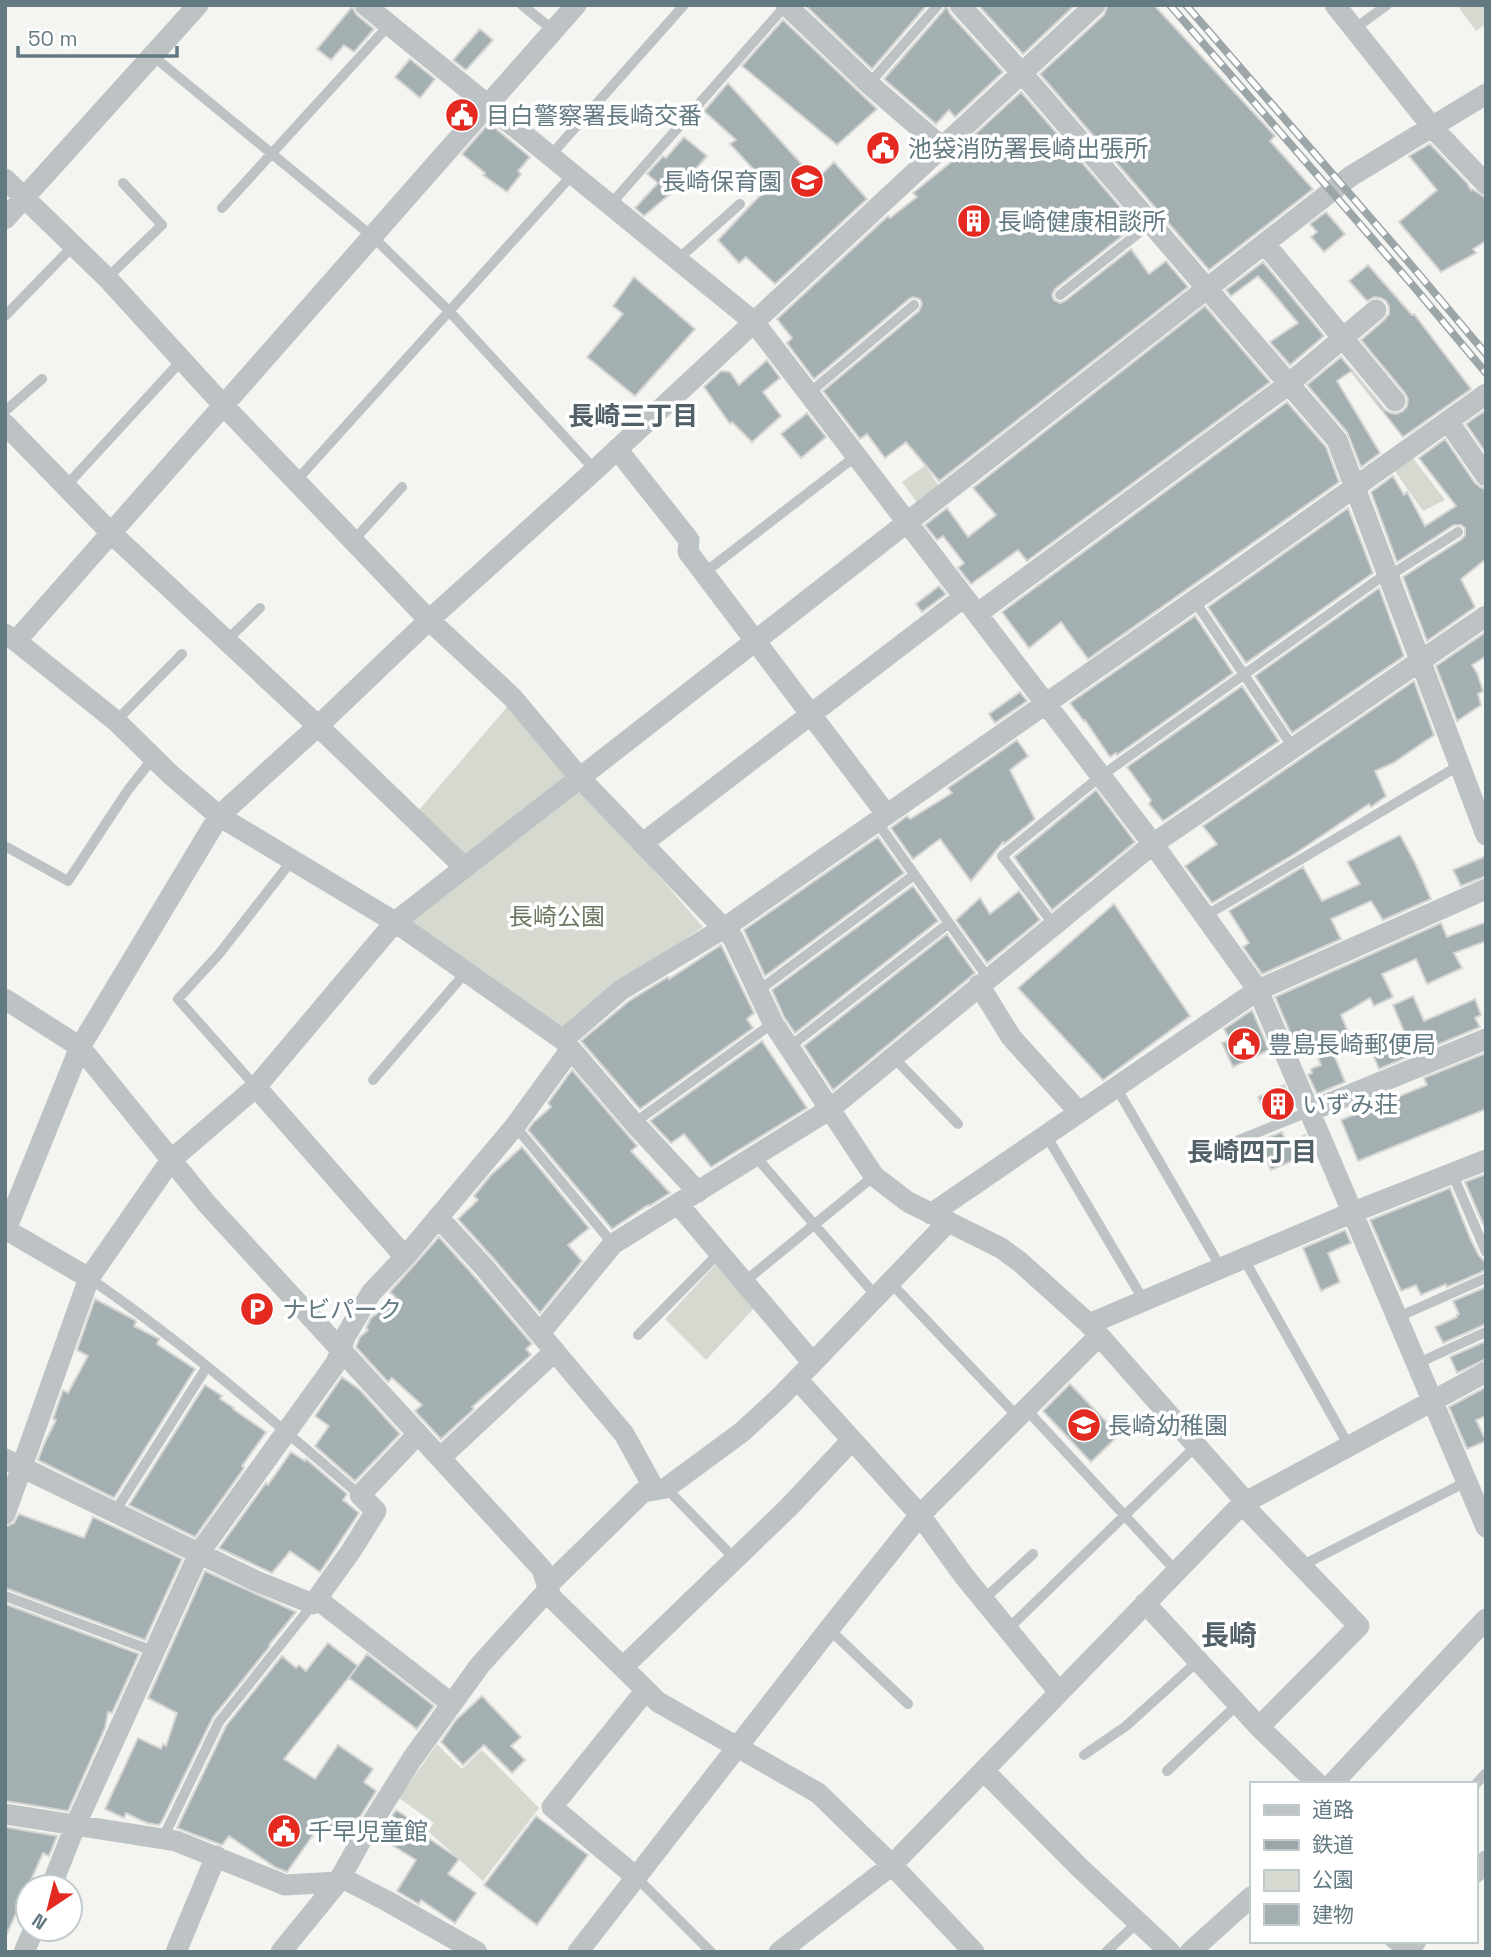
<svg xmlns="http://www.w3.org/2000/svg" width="1491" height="1957" font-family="'Space Grotesk','Noto Sans JP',sans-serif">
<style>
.green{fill:#d5d9cf}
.building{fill:#a4afb2;stroke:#d5d5d3;stroke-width:2}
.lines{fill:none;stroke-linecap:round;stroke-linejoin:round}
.lane{stroke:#bdc3c5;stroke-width:10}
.street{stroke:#bdc3c5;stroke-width:21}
.rail-casing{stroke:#9ca6a9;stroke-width:8}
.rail{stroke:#fff;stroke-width:5;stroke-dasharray:16;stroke-linecap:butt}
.labels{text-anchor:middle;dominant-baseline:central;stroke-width:7;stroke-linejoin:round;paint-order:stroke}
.poi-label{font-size:24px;fill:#637a82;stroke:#fff;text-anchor:start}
.park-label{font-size:24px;fill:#6b7962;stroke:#fff}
.neighbourhood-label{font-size:26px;font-weight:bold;fill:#516167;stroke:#fff}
.quarter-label{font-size:28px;font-weight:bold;fill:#516167;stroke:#fff}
</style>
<rect width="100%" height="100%" fill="#f4f4f0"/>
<!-- green -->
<path class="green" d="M1457 5H1486V24L1476 31Z
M1413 458 1445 500 1423 511 1392 467Z
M925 466 941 489 919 505 902 482Z
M507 707 570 776 465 868 413 817Z
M578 789 584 790 703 927 618 983 570 1026H554L395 922Z
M718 1262 755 1307 706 1360 665 1319Z
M437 1744 462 1769 482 1750 539 1808 483 1881 428 1831 434 1823 399 1798Z"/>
<!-- building -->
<path class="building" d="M805 5H927L872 69Z
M946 5 950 14 1003 72 955 117 949 110 936 124 884 79 944 10Z
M978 5H1075L1023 54Z
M1108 5H1154L1275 136 1270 141 1313 189 1209 270 1040 74 1104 15Z
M352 7 357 15 374 29 354 52 344 45 331 60 317 49Z
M783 20 877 109 837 145 742 66Z
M480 29 493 40 466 70 453 60Z
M410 59 435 79 420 98 395 77Z
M728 83 816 180 834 162 867 199 775 284 746 257 739 263 718 240 769 186 730 144 736 140 704 111Z
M1021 92 1136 225 1055 289 1052 295 1054 300 1060 303 1065 301 1131 249 1149 274 1166 261 1188 287 939 481 906 442 885 458 867 434 860 439 823 391 919 311 922 304 920 299 913 297 909 299 814 379 787 343 792 338 777 319 888 216 890 218 917 197 913 193 977 141 973 136Z
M489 123 530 157 518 171 521 174 507 192 483 175 485 173 462 154Z
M684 137 707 156 694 171 693 169 676 189 644 216 635 208 658 183 647 174 663 156 666 158Z
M1430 144 1467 183 1471 190 1472 189 1486 198V241L1473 249 1476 253 1441 272 1399 222 1437 190 1409 156Z
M1326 212 1345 234 1324 252 1311 237 1317 232 1310 224Z
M1263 262 1324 336 1290 365 1270 342 1298 323 1267 286 1258 276 1231 296 1226 290Z
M1368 265 1412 315 1414 314 1471 389 1403 437 1351 371 1337 381 1380 453 1361 467 1347 432 1307 385 1341 357 1385 410 1391 413 1397 414 1403 411 1407 406 1408 399 1405 393 1361 340 1384 320 1389 314V307L1386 301 1381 298 1374 297 1367 301 1349 281Z
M634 277 695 329 635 396 587 357 623 314 613 306Z
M1205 306 1270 382 1027 561 1018 550 971 584 958 568 964 563 943 536 937 540 925 525 947 508 968 537 996 515 973 488Z
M767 360 780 378 763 392 781 416 752 442 732 422 730 424 704 387 721 371 730 372 739 385Z
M1287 402 1326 447 1339 482 1088 659 1061 622 1029 648 1002 612Z
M1483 412 1486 416V453L1466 424Z
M807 413 826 437 801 458 781 434Z
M1445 439 1475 483 1480 487 1486 489V559L1461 579 1475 607 1427 641 1403 577 1462 539 1465 535V528L1461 525H1454L1397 562 1371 492 1393 476 1404 495 1407 492 1425 526 1456 506 1419 458Z
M1348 508 1373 573 1246 663 1208 607Z
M939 586 946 594 922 612 916 604Z
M1379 588 1404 656 1292 733 1255 676Z
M1195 616 1233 673 1117 755 1116 753 1110 757 1085 720 1084 721 1070 703Z
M1486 632V656L1472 665 1477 673 1483 691 1478 694 1481 705 1457 721 1436 666Z
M1414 681 1434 735 1393 763 1375 771 1386 796 1371 807 1369 804 1296 853 1212 903 1185 866 1217 844 1203 826Z
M1242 686 1279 741 1163 821 1149 804 1151 800 1127 767Z
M1020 692 1027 701 995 723 989 714Z
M1017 740 1028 756 1010 770 1035 819 1004 844 1003 842 971 881 940 839 913 859 891 828 907 816 910 819 952 793 948 788Z
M1096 790 1135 842 1052 910 1014 857Z
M1400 835 1415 863 1431 899 1383 920 1371 901 1331 919 1341 939 1262 974 1243 947 1249 943 1229 911 1303 867 1322 901 1360 884 1347 862Z
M878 837 904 873 765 976 744 930Z
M1486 856V876L1461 886 1453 870Z
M913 886 938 921 795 1033 784 1017 772 990Z
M1019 891 1040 920 987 963 956 920 980 898 990 914Z
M1114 904 1190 1016 1103 1080 1018 988Z
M1486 922V941L1454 953 1462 968 1427 984 1416 959 1382 974 1393 997 1374 1006 1370 998 1341 1015 1355 1048 1335 1057 1345 1082 1317 1094 1308 1075 1312 1073 1311 1069 1321 1065 1307 1033 1293 1039 1275 997 1441 923 1447 937Z
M947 934 975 973 833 1090 804 1046Z
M721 945 754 1013 747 1019 753 1028 640 1109 581 1041 629 1001 668 977 669 979Z
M1413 996 1424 1021 1475 999 1481 1015 1475 1018 1480 1027 1379 1069 1370 1048 1405 1034 1393 1005Z
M1252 1010 1269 1050 1233 1067 1222 1043 1230 1040 1224 1029Z
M762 1041 807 1108 711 1167 684 1134 671 1143 650 1121Z
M1486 1053V1109L1358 1161 1341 1120 1427 1085 1424 1078Z
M572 1070 637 1146 631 1151 670 1193 649 1206 648 1205 612 1229 528 1130 534 1122 551 1107 548 1103Z
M1284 1085 1293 1106 1267 1117 1258 1097Z
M1282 1132 1286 1143 1305 1135 1313 1152 1271 1170 1259 1141Z
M522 1147 589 1228 568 1245 582 1261 540 1313 494 1259 458 1219 478 1200 474 1196 491 1175Z
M1486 1174V1231L1465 1182Z
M1450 1188 1470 1238 1479 1256 1486 1263V1270L1447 1287 1446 1284 1421 1295 1416 1285 1401 1291 1370 1220Z
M1345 1230 1351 1243 1328 1253 1340 1282 1321 1291 1303 1248Z
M439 1237 474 1276 532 1344 526 1349 531 1355 472 1407 474 1409 441 1439 415 1411 422 1405 392 1378 388 1382 356 1347 360 1337 368 1330 366 1328 371 1318 396 1298 390 1292Z
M1486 1287V1324L1443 1343 1435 1327 1457 1317V1315L1459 1314 1453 1301Z
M95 1299 135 1320 136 1322 134 1326 159 1339 157 1344 195 1369 114 1498 38 1460 45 1442 56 1420 53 1419 63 1390 68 1393 88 1356 77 1350Z
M1486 1341V1359L1457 1373 1450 1357Z
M342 1377 360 1390 400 1434 355 1481 315 1446 329 1426 315 1416Z
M1070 1384 1119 1435 1091 1462 1043 1411Z
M205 1385 222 1396 220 1399 234 1408 233 1409 266 1432 242 1466 244 1468 195 1537 129 1505Z
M1486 1387V1416L1476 1420 1486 1441 1467 1449 1449 1407Z
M291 1452 305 1461 306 1459 347 1494 343 1500 359 1513 320 1572 290 1551 272 1573 219 1548 266 1483 268 1485Z
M19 1514 84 1538 93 1517 182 1559 145 1640 5 1588V1527L14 1523Z
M205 1571 296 1612 269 1645 270 1646 213 1717 162 1821 159 1825 147 1823 126 1813 124 1818 105 1809 138 1738 161 1749 163 1744 166 1746 177 1713 148 1698Z
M5 1604 139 1654 112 1713 108 1712 105 1728 68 1811 5 1801Z
M328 1643 358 1666 367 1654 434 1706 417 1729 349 1678 357 1667 284 1759 315 1779 338 1745 373 1769 364 1782 376 1791 347 1838 322 1822 287 1872 275 1867 229 1836 222 1845 177 1828 226 1726 282 1656 296 1668 299 1665 306 1671Z
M482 1696 521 1737 511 1746 525 1760 512 1773 484 1745 463 1765 441 1742 456 1720Z
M396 1810 424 1828 421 1833 459 1859 448 1874 476 1893 455 1923 421 1900 419 1904 397 1891 416 1860 379 1837Z
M536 1816 588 1855 537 1925 484 1885Z
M5 1827 57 1836 49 1856 43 1853 5 1938Z"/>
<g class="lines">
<!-- lane -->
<path class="lane" d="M522 5 554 31
M1354 29 1387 5
M153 56 373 237 449 311 595 470
M869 84 938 5
M550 156 684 5
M610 205 786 5
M222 208 389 25
M677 260 740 204
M107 278 162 225 123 183
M1060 295 1150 224
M5 316 74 245
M808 394 914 305
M5 411 42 379
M296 481 573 174
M66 486 182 360
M353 541 402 487
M704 573 856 456
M1389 576 1458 532
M1194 600 1294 749
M227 640 260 608
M116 721 182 654
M877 822 988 978
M5 846 68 881 128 790 154 757
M1205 916 1460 765
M1054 925 1002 856 1101 776 1387 573
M758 991 914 875
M788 1048 949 923
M894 1058 958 1124
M373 1080 466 972
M256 1087 178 999 219 954 293 859
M1116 1087 1221 1268
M634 1123 773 1023
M515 1126 613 1244
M1046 1135 1144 1301
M1207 1153 1308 1112
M756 1157 876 1296
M1452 1173 1486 1252
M1244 1259 1349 1446
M89 1278C184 1343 272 1420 360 1495
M744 1282 874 1176
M890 1282 1018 1417
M1396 1318 1486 1278
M638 1335 719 1253
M1416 1364 1486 1332
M1026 1409 1176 1571
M666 1488 735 1559
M114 1513 206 1368
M1301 1566 1466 1482
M5 1596 153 1651
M983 1600 1033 1554
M829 1629 908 1704
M1008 1629 1196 1446
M1084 1755 1126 1726 1198 1661
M1167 1771 1238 1704
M1475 1785 1486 1773
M163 1838 219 1722 313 1604
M636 1877 711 1952
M1389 1941 1402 1952
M1106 1952 1138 1922"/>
<!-- street -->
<path class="street" d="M365 5 754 322 1153 844 1258 990 1486 1527
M786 5 869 84 942 147
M960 5 1028 80 1337 440 1486 835
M1335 5 1432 127 1486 184
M5 179 107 278 224 406 429 620 512 697 580 778 733 938 773 1023 874 1176 908 1202 1001 1248 1020 1262 1089 1324 1246 1502
M5 219 198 5
M1265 244 1395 401
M1448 421 1486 476
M5 424 111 533 318 726 465 868
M617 449 689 540 688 552 887 815
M977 614 1285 387 1376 310
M5 634 16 641 116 721 171 775 219 816 395 922 563 1040 634 1123 698 1192
M16 641 576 5
M643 843 964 597
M979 985 1011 1037 1079 1112
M5 999 80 1047 207 1204 542 1569 551 1597 658 1702 818 1793 892 1865 974 1952
M563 1040 621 990 724 928 1245 565 1486 394
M256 1087 405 1257
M1308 1112 1486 1039
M678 1204 812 1362
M931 1214 1258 990 1486 889
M438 1217 484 1267 624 1434 655 1490
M5 1229 89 1278
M5 1232 80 1047 219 816 318 726 429 620 595 470 1095 5
M1089 1324 1351 1213 1486 1160
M540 1333 613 1244 830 1109 1153 844 1486 616
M797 1379 920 1515 964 1576 1059 1692
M440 1458 555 1351
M5 1459 256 1581 313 1604 351 1551 376 1511 360 1495 418 1434
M1242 1504 1359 1626 1259 1727
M5 1514 89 1278 171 1160 256 1087 395 922 1351 176 1486 94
M547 1586 643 1492 666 1488 742 1432 780 1397 948 1222
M317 1599 452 1704
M1145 1603 1259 1727 1318 1784
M623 1667 789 1507 852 1440
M984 1771 1079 1867 1170 1952
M1332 1784 1486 1619
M5 1814 176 1841 285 1885 338 1882
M1475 1873 1486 1861
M340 1877 387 1901 477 1952
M636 1877 552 1807 646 1690
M51 1887 76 1824 199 1553 336 1363 345 1337 371 1293 405 1257 515 1126 571 1049
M24 1952 34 1929
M176 1952 216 1856
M281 1952 338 1882 363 1837 412 1759 480 1665 548 1590
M578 1952 829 1629 920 1515 1099 1336
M779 1952 892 1865 1242 1504 1486 1372
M1190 1952 1251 1897
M1407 1952 1416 1941"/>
<!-- rail casing -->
<g class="rail-casing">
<path id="rail" d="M1170 5 1415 288 1486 373
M1186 5 1406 259 1486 354"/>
</g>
<!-- rail -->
<use href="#rail" class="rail"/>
</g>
<!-- icons -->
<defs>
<g id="civic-disc" transform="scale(1.75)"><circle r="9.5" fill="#e42920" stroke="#fff"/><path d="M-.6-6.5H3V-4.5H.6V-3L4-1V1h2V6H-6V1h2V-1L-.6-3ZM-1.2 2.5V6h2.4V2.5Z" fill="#fff"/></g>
<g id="school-disc" transform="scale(1.75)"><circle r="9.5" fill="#e42920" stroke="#fff"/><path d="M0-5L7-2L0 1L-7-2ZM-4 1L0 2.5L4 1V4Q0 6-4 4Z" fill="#fff"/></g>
<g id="building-disc" transform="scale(1.75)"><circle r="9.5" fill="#e42920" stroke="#fff"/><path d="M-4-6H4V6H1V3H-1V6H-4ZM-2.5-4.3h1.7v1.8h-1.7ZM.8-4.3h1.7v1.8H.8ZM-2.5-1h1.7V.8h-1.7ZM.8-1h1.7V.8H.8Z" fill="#fff"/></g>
<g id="parking-disc" transform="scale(1.75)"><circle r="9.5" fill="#e42920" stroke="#fff"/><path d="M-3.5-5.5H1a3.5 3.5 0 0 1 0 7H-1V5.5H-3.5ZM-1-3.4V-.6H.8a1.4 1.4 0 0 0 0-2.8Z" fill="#fff"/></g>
</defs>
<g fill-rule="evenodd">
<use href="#civic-disc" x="462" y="115"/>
<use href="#civic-disc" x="883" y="148"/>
<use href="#school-disc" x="807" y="181"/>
<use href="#building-disc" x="974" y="221"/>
<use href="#civic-disc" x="1244" y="1044"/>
<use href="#building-disc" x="1278" y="1104"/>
<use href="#parking-disc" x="257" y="1309"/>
<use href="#school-disc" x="1084" y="1425"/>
<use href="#civic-disc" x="284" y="1831"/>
</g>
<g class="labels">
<!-- poi labels -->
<g class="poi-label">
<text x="486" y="115">目白警察署長崎交番</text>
<text x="908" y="148">池袋消防署長崎出張所</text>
<text x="782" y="181" text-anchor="end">長崎保育園</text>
<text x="998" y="221">長崎健康相談所</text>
<text x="1268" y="1044">豊島長崎郵便局</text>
<text x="1302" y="1104">いずみ荘</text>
<text x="282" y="1309">ナビパーク</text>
<text x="1108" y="1425">長崎幼稚園</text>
<text x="308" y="1831">千早児童館</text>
</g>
<!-- park labels -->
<g class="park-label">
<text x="557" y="916">長崎公園</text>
</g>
<!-- neighbourhood labels -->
<g class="neighbourhood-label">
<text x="633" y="416">長崎三丁目</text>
<text x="1252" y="1152">長崎四丁目</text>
</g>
<!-- quarter labels -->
<g class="quarter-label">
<text x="1229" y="1635">長崎</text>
</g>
</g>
<!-- border -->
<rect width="1491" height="1957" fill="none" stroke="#637a82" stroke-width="14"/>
<!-- legend -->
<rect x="1250" y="1782" width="228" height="161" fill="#ffffff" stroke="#c1cacd" stroke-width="2"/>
<rect x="1264" y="1805" width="35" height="10" fill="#bdc3c5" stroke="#c1cacd" stroke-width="2"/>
<text x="1312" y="1817" font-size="21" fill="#637a82">道路</text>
<rect x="1264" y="1840" width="35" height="10" fill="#9ca6a9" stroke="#c1cacd" stroke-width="2"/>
<text x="1312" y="1852" font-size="21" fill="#637a82">鉄道</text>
<rect x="1264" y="1870" width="35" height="21" fill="#d5d9cf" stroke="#c1cacd" stroke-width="2"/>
<text x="1312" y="1887" font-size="21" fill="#637a82">公園</text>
<rect x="1264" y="1904" width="35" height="21" fill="#a4afb2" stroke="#c1cacd" stroke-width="2"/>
<text x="1312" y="1922" font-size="21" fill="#637a82">建物</text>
<!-- north arrow -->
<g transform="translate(49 1908) rotate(215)"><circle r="33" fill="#ffffff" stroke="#c1cacd" stroke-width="2"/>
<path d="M0-5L12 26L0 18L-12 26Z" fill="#e42920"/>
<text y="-10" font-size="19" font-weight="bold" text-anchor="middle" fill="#637a82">N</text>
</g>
<!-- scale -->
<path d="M18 46v10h159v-10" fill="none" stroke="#637a82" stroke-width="3.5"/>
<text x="28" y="46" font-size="21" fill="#637a82" stroke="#ffffff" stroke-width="5" paint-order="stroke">50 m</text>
</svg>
